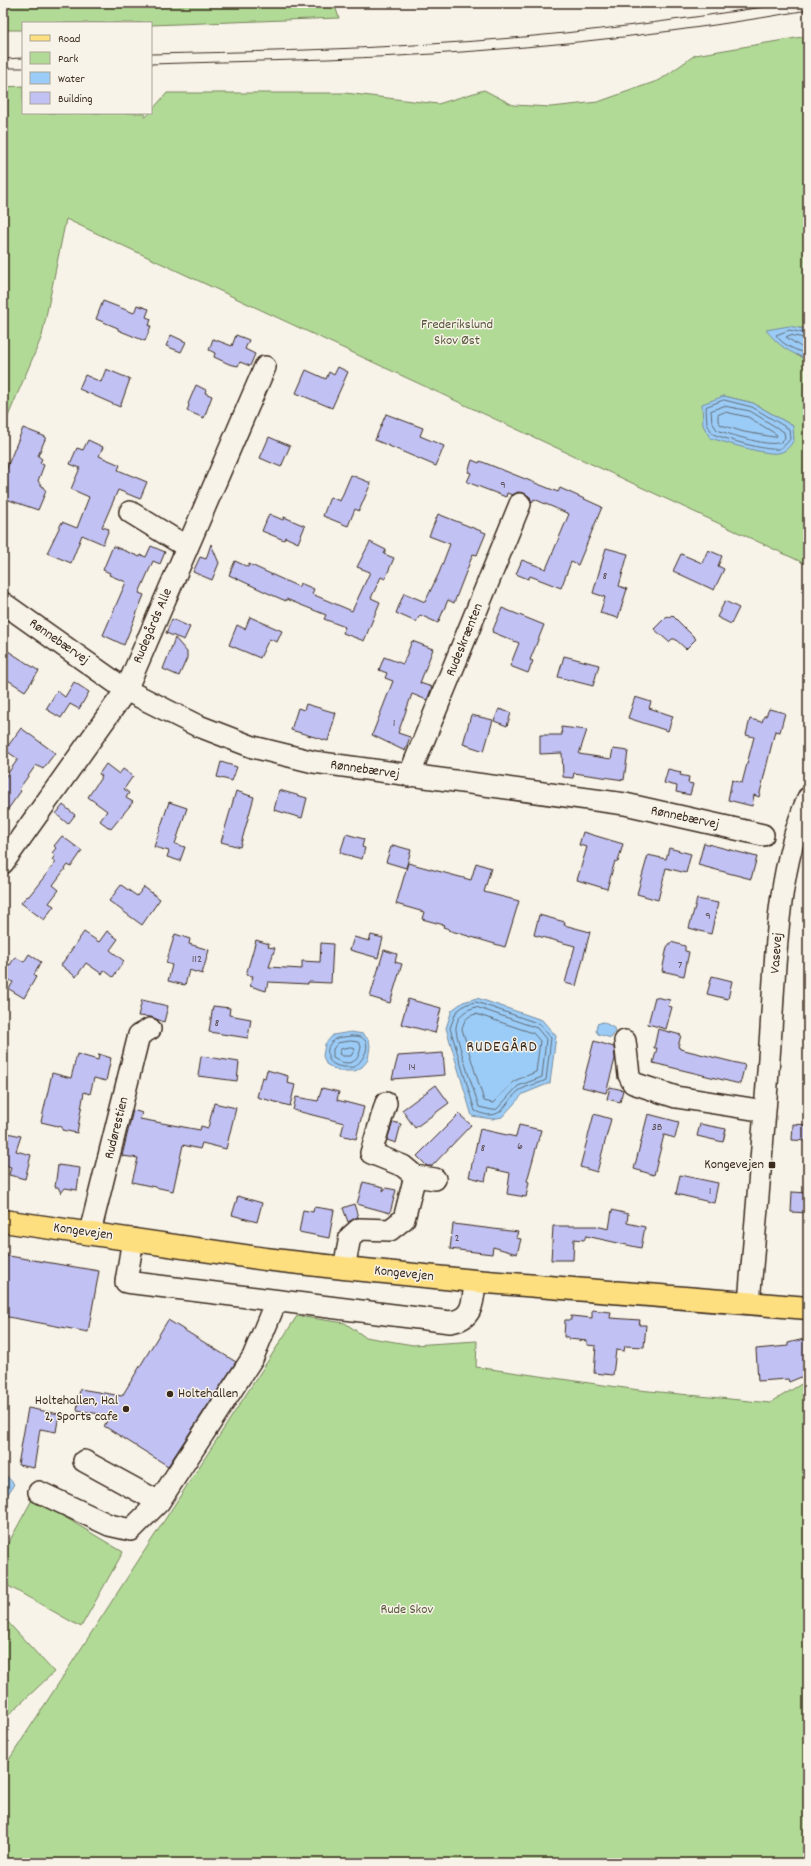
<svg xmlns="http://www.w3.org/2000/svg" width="811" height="1866" font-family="Dekko,sans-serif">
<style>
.green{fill:#b2da97;stroke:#76825a;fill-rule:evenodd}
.water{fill:#9bccf7;stroke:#758ba0}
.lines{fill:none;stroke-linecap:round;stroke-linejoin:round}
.shore{stroke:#616b75;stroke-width:1}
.stream{stroke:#758ba0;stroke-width:4.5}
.building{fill:#c1c1f4;stroke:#3b2a1e}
.minor-casing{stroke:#3b2a1e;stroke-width:24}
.major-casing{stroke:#3b2a1e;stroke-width:25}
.minor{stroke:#f7f3e8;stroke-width:21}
.major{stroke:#fedf80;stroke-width:22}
.tram{stroke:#3b2a1e;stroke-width:1}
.poi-dot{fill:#3b2a1e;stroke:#f7f3e8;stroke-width:1.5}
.labels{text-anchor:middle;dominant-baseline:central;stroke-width:3;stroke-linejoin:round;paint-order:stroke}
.number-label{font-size:12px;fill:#5c5054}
.park-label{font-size:14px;fill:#59563c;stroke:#f7f3e8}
.street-label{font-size:14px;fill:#3b2a1e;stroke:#f7f3e8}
.poi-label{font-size:14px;fill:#3b2a1e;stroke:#f7f3e8;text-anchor:end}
.quarter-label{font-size:16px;letter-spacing:1px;fill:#3b2a1e;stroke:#f7f3e8}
</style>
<rect width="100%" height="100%" fill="#f7f3e8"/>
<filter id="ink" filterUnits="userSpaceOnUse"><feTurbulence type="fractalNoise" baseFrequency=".025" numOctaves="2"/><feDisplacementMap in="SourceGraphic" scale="8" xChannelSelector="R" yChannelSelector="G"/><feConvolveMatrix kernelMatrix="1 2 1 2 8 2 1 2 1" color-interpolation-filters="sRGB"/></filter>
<g filter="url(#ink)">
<!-- green -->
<path class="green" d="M3 3H334L339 18 151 25V23H23V30H3Z
M808 36V330L804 328 767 330 798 356 808 359V565L66 219 42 336 3 428V87L23 86V113H145V118L167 93H345L438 104 484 90 513 105 551 107 598 102 660 80 695 55ZM724 396 753 403 793 426Z
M297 1316 345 1323 365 1337 413 1345 477 1341 476 1367 639 1390 770 1403 808 1380V1863H3V1769Z
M33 1498 123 1552 81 1627 3 1583V1553Z
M3 1617 54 1672 3 1720Z"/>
<!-- water -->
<path class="water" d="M789 326 808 330V359C789 353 778 345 766 330Z
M724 396 753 403 793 426 794 440C790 446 786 452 778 453 764 455 725 442 710 438L703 425 702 404Z
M477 998 542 1020 556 1036 550 1083 523 1094 502 1117 492 1119 472 1116 446 1028 452 1010 463 1002Z
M603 1022 614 1028 615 1032 611 1038 598 1034 596 1031 597 1024Z
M351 1032 363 1034 369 1040 370 1046 368 1060 362 1067 355 1071H338L326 1064 323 1056 325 1044 333 1035Z
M3 1472 14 1484 4 1501 3 1499Z"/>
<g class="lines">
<!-- shore -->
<path class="shore" d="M808 334 789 330 776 335C782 345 797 351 808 354
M808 339 790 335 786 337 801 347 808 349
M724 400 752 407 789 429 790 439C786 444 784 447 778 449 766 451 726 439 713 434L707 424 706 407Z
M724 406 750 411 784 432 785 438C783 440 781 443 777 443 766 446 729 434 717 430L712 422 711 411Z
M725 412 748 417 776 434 777 436 774 437 744 432 721 425 718 421V415Z
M476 1002 540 1024 551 1038 546 1080C539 1084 528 1085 520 1090 503 1102 504 1124 475 1111L450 1028 456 1012 465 1005Z
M476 1007 537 1028 546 1039 542 1077 518 1086 497 1109 492 1110 479 1107C476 1096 454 1034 456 1027 458 1015 465 1010 476 1007Z
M476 1014 533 1033 540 1041 536 1072 514 1081 493 1103 484 1101 462 1029C464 1020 467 1016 476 1014Z
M351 1036C354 1036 358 1036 361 1037 374 1044 362 1062 354 1067 341 1068 325 1066 328 1049 328 1046 332 1041 335 1039 339 1037 346 1037 351 1036Z
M351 1041 358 1042 361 1046C359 1064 348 1067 333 1058V1049L338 1043Z
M351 1047 355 1049 351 1056H343L339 1054 341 1049Z"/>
<!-- stream -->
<path class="stream" d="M373 3H384"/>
</g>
<!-- building -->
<path class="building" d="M103 301 134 313 137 305 149 309 146 317 151 319 149 326H151L145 341 118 330V328L96 319Z
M171 335 186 342 181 352 166 346Z
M236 335 249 340 245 349 255 354 250 366 240 362 238 366 229 364 214 357 215 353 209 350 213 339 232 346Z
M338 367 348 372 332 408 296 393 306 370 326 379 329 372 334 375Z
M106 369 130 379 120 407 79 389 85 375 101 382Z
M196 385 206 390 205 393 212 396 204 418 187 411 189 405 188 404Z
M386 414 423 428 420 436 444 446 436 466 375 440Z
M23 428 46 437 38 456 42 459 40 463 44 465 38 481 46 491 38 510 3 498V477Z
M269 437 290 446 281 467 260 458Z
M88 440 103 447 99 456 120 465 118 470 147 482 140 499 118 490 102 527 109 529 103 544 82 535 71 563 47 553 62 522 77 528 89 497 71 489 80 468 70 464 77 448 83 450Z
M472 460 479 463 480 461 558 492 560 488 602 507 578 565 571 562 561 588 530 576 528 579 516 574 522 560 546 569 569 514 534 499 532 503 530 497 524 493 518 492 512 495 507 493 506 497 467 482 471 473 468 472Z
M351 475 371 483 359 511 355 509 348 526 323 516 330 497 340 501Z
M269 514 283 520 284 517 305 526 298 543 285 537 284 540 262 531Z
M438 514 486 533 477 555 473 554 454 603 448 600 438 623 420 615 416 622 396 613 404 593 425 602 439 573 450 544 429 536Z
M370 542 386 550 384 554 394 558 385 579 381 577 371 598 380 602 364 641 343 633 345 627 324 619 326 615 286 599V601L272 595 229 575 235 561 248 567 249 564 299 587 300 583 314 589 312 594 352 611 370 572 357 567Z
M211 544 219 563 212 580 193 572 200 557 206 559Z
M113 546 140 557 141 555 146 557 151 546 165 552 160 564 153 561 139 593 144 595 124 645 103 635 126 582 109 575 110 573 103 570Z
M606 548 628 554 619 586 627 589 618 618 600 613 605 597 593 593Z
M708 550 722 556 718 566 724 569 714 590 673 571 681 554 702 563Z
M725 601 739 608 731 624 717 617Z
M502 608 544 625 530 660 533 661 528 673 510 666 519 643 492 632Z
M672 615 696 639 686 649 675 639H672L669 642 654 629 667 616 669 617Z
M250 617 282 631 277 642 269 639 260 658 229 645 237 625 245 629Z
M172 619 190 627 184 640 166 633Z
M175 638 187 652V658L179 676 163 669Z
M412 641 433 649 420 683 432 687 427 700 412 694 398 733 410 737 405 751 372 735 393 681 385 678 387 673 379 670 384 657 403 664Z
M8 651 39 671 25 691 3 677V659Z
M564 656 599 665 593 686 558 677Z
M74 682 89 692 79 709 70 704 61 718 46 709 57 691 65 697Z
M635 697 651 702 649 708 673 716 668 731 628 718Z
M306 704 336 713 328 741 291 730 298 708 304 710Z
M499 709 511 713 507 726 494 721Z
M769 709 785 713 780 732 775 731 759 797 754 795 752 806 728 800 732 780 742 783 754 737 746 735 750 719 762 722 764 716H766Z
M471 715 493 720 484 751 463 744Z
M561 727 587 730 579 754 611 759 613 749 628 751 624 780 574 773 573 778 563 777 562 753 540 754V735H562Z
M21 728 55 753 43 769 36 765 19 789 21 791 3 816V780L18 759 5 750Z
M221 762 237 767 232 781 217 777Z
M106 764 119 774 123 769 133 776 124 789 129 793 126 798 133 802 111 829 100 821 107 811 88 797 102 776 99 774Z
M668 769 681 772 680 775 689 777 688 783 693 784 690 795 676 792 677 786 664 783Z
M279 790 307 798 302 818 274 810Z
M236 791 254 797 240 847 221 842Z
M169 802 187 808 175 844 185 847 180 861 167 857 169 851 154 847Z
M63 805 75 815 68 824 56 814Z
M583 832 623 844 618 862 615 861 607 889 577 880 587 847 579 845Z
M346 834 364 839 362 847 365 848 362 859 340 853Z
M62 836 82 851 71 867 68 865 53 885 59 890 49 903 54 906 44 920 21 903 26 897 29 896 56 862 52 860 55 855 52 853 56 848 54 846Z
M704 843 757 857 751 879 698 865Z
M393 845 411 850 406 868 386 862 391 847H393Z
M669 848 691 854 686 873 666 868 658 900 637 894 648 855 666 859Z
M408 863 471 880 476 863 491 868 484 892 519 901 505 947 448 930 449 929 443 927 444 925 422 919 424 912 396 904Z
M121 885 137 896 144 887 160 899 142 925 109 901Z
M697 899 718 903 711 934 689 928Z
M539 915 565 922 564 925 590 932 576 986 565 983 575 946 534 935Z
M107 931 118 939 110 950 124 961 113 977 104 970 102 974 86 963 76 977 61 965 84 932 99 942Z
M175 934 190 939 189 944 209 950 202 974 189 970 185 985 168 981 172 965 166 963Z
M371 935 383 938 378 958 350 950 354 937 369 941Z
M256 940 269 944 268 947 275 948 269 967 302 969V961L320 962 321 943 333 944 331 983 308 982V984L268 982 266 991 250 986 253 976 246 975Z
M671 942 685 946V951L689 952 684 976 662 971 667 947Z
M384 950 397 954 395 962 402 964 390 1003 370 997Z
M29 954 41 962 34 975 36 977 24 998 9 989 13 982 3 977V961L10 965 15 957 24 962Z
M712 976 732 981 728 999 707 994Z
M655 997 670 1000 668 1006 672 1007 666 1029 648 1024Z
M408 999 441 1008 435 1033 401 1024Z
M142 1000 168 1006 164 1022 151 1017 138 1016Z
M213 1006 230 1008 229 1015 251 1019 248 1038 209 1032Z
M658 1029 681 1035 678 1047 680 1048V1049L745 1065 740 1084 653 1063 657 1048H654Z
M594 1041 614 1047 615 1059 606 1093 582 1087Z
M443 1053 445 1075 392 1079 398 1056Z
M77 1054 98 1060 99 1054 111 1058 106 1081 94 1078 90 1094 84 1092 77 1133 62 1130V1127L41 1122 52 1073 71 1078Z
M201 1056 239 1062 237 1081 198 1076Z
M267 1070 288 1076 287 1083 295 1085 290 1106 257 1097 262 1077 265 1078Z
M436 1085 449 1103 415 1128 402 1110Z
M610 1087 623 1090 620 1102 607 1099Z
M322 1088 339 1092 337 1100 364 1107 356 1139 341 1135 344 1123 293 1110 296 1097 318 1101Z
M214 1103 236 1108 226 1149 202 1143 200 1149 183 1145 173 1191 132 1182 138 1158 122 1156 133 1110 142 1113 140 1119 200 1130 201 1126 208 1128Z
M459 1114 471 1125 432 1166H427L417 1156Z
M594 1114 611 1119 597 1172 580 1167Z
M648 1114 679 1122 675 1138 664 1135 654 1175 634 1169Z
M393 1122 401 1124 396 1143 387 1140Z
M700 1124 726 1129 723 1142 697 1136Z
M793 1124 808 1125V1141L792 1140Z
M519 1125 541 1130 527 1181 529 1182 526 1197 507 1194 510 1173 488 1168 485 1181 469 1177 480 1129 516 1137Z
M3 1132 21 1136 16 1151 31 1155 25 1179 9 1175 11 1167 3 1165Z
M58 1165 80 1168 77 1190 65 1188 61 1193 58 1187H55Z
M680 1175 718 1183 714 1203 676 1194Z
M363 1182 384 1187 383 1191 386 1188 396 1190 390 1213 357 1204Z
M792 1192 808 1193V1213L791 1212Z
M238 1196 262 1203 257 1222 232 1215Z
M354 1204 358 1217 348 1222 343 1208Z
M314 1207 334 1210 329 1238 299 1232 303 1210 313 1212Z
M612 1210 628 1214 627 1223 645 1227 641 1248 586 1236 584 1240 574 1239 573 1260H551L553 1226H596L609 1229Z
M453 1224 518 1232 516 1238 521 1239 517 1254 493 1247 492 1254 450 1249Z
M3 1255 99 1271 88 1332 3 1316Z
M592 1310 611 1312 610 1318 640 1320 639 1325H646L644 1347 625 1346 624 1351 616 1350 613 1375 594 1373 596 1346 587 1345V1341L569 1339V1337H564L565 1320H571V1316L592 1318Z
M168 1320 236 1362 168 1466 104 1426 110 1416 77 1410 80 1389 122 1396Z
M808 1338V1366L803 1367 806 1375 789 1382 788 1379 758 1381 756 1349 788 1346V1343Z
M28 1408 59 1414 56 1432 40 1429 34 1468 18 1465Z"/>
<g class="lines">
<!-- minor casing -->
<g class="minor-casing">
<path id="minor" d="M130 512 187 547
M3 603 126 690 196 725 253 747 314 762 625 804 763 835
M409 776 520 504
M3 863 126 690 265 367
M625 1041 629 1075 633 1083 676 1097 765 1111
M386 1103 371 1153 403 1166 415 1176 435 1179
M90 1232 139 1035 150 1029
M133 1239 126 1282 450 1322C474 1319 473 1301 475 1281
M344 1268 350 1237 359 1229 390 1230 404 1219 415 1176
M749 1303C756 1217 764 1131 770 1044 776 963 775 875 808 798
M84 1461 159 1502
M39 1492 109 1525 131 1530 159 1502 253 1357 276 1301"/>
</g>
<!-- major casing -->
<g class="major-casing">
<path id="major" d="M3 1221 265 1259 344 1268 475 1281 808 1308"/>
</g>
<!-- minor -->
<use href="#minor" class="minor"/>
<!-- major -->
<use href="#major" class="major"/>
<!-- tram -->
<path class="tram" d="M151 54C244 52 337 50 431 44 550 37 670 22 788 3
M3 59 23 58
M151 64C245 61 339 60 433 54 558 46 684 32 808 10
M3 68H23"/>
</g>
</g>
<!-- markers -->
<g class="poi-dot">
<rect x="768" y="1161" width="8" height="8" rx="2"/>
<circle cx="170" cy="1394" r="4"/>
<circle cx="126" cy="1409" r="4"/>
</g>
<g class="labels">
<!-- number labels -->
<g class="number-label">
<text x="503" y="485">9</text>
<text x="605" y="576">8</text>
<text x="394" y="723">1</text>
<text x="708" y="916">9</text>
<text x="197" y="959">112</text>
<text x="680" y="965">7</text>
<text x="217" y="1023">8</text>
<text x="412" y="1067">14</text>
<text x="657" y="1127">3B</text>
<text x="520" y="1146">6</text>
<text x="483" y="1148">8</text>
<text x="710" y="1191">1</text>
<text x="457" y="1238">2</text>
</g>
<!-- park labels -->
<g class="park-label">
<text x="457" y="325">Frederikslund<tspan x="457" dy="16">Skov Øst</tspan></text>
<text x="407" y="1610">Rude Skov</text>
</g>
<!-- street labels -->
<g class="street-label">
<text transform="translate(153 626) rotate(-67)">Rudegårds Alle</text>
<text transform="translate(465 640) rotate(-68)">Rudeskrænten</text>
<text transform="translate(59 642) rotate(35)">Rønnebærvej</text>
<text transform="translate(365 770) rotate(8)">Rønnebærvej</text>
<text transform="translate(685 818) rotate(12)">Rønnebærvej</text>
<text transform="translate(777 953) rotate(-86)">Vasevej</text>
<text transform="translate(117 1128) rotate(-76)">Rudørestien</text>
<text transform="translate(83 1232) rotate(8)">Kongevejen</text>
<text transform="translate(404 1274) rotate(6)">Kongevejen</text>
</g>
<!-- poi labels -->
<g class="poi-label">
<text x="764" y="1165">Kongevejen</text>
<text x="178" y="1394" text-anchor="start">Holtehallen</text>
<text x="118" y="1401">Holtehallen, Hal<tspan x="118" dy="16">2, Sports cafe</tspan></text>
</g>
<!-- quarter labels -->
<g class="quarter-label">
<text x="502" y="1047">RUDEGÅRD</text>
</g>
</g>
<!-- margin -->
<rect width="811" height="1866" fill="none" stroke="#f7f3e8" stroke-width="16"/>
<rect x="8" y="8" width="795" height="1850" fill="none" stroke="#3b2a1e" stroke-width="1.5" filter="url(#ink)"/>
<!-- legend -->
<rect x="22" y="22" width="130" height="92" fill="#f7f3e8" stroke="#aca397"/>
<rect x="30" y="35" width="20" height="6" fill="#fedf80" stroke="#aca397"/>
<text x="58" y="42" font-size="12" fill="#3b2a1e">Road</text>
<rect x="30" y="52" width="20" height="12" fill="#b2da97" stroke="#aca397"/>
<text x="58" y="62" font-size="12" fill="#3b2a1e">Park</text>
<rect x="30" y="72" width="20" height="12" fill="#9bccf7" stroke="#aca397"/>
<text x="58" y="82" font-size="12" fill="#3b2a1e">Water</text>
<rect x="30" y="92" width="20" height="12" fill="#c1c1f4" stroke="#aca397"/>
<text x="58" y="102" font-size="12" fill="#3b2a1e">Building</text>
</svg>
